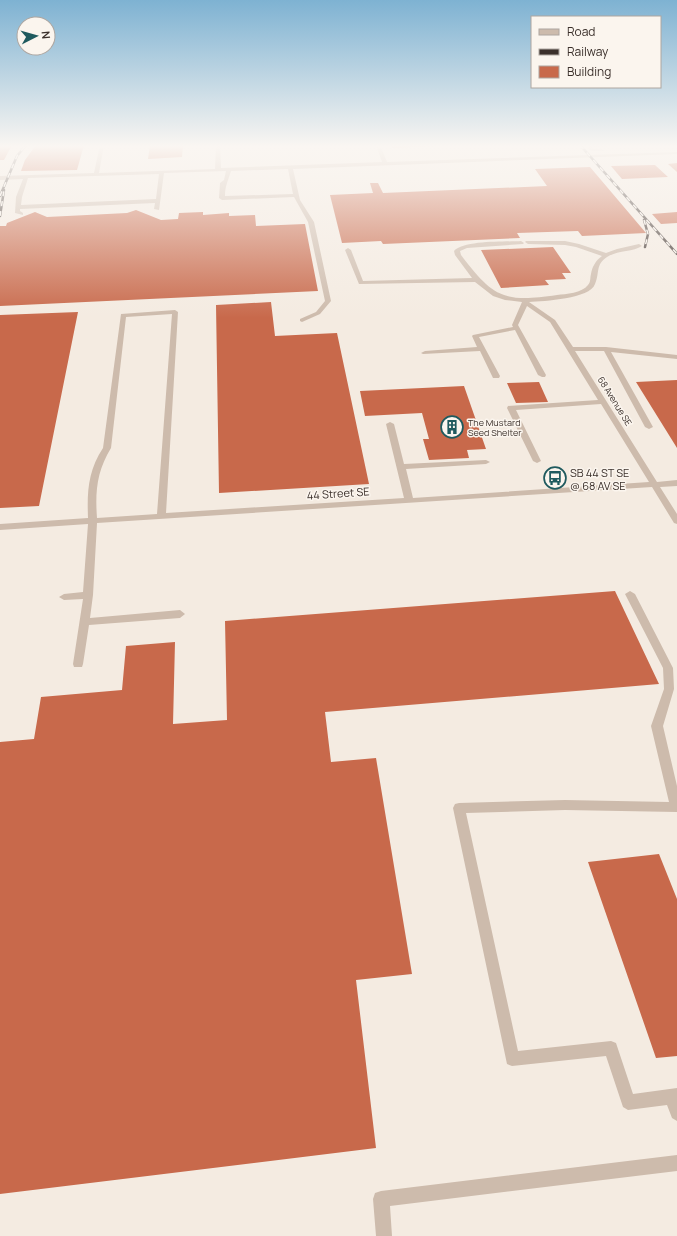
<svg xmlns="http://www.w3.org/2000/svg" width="677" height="1236" font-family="Manrope,sans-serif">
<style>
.building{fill:#c8694b}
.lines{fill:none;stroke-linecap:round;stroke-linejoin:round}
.minor{fill:#cdbbac;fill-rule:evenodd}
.rail-casing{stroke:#3b302b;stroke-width:2.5}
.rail{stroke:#fbf5ee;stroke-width:1.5;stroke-dasharray:5;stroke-linecap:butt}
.labels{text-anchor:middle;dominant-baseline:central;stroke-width:3;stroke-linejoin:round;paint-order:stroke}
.far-street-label{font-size:9px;fill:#3b302b;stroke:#fbf5ee}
.far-poi-label{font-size:9px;fill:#3b302b;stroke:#fbf5ee;text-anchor:start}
.poi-label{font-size:11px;fill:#3b302b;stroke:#fbf5ee;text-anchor:start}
.street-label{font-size:11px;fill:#3b302b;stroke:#fbf5ee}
</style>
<rect width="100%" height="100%" fill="#f4ebe1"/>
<!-- building -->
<path class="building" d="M0 145H12L4 160H0Z
M36 145H84L77 170 21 171 25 160Z
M150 145H183L182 157 148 159Z
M391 145H445V146L392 148Z
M592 145H619V146L594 147Z
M677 163V172L668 164Z
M655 165 668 177 622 179 611 166Z
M590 167 646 233 582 236 578 231 517 233 520 238 383 244 381 241 342 243 330 195 373 193 370 183H378L383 193 547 186 535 169Z
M136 210 161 220 178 219 179 213 203 212V215L229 213V216L255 215 256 226 305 224 318 291 0 306V226H6L7 223 35 212 47 217 127 213Z
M677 212V223L661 224 652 214Z
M553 247 571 273H562L566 279 545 280 549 285 501 288 481 250Z
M271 302 275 336 337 333 369 484 219 493 216 305Z
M78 312 39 506 0 508V315Z
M677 380V448L636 382Z
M539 382 548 402 516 403 507 383Z
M464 386 486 449 467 450 469 458 429 460 423 439H429L422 413 365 416 360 391Z
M615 591 659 684 325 712 331 762 376 758 412 974 356 980 376 1148 0 1194V742L34 739 41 697 122 690 126 646 175 642 173 724 227 720 225 621Z
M659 854 677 899V1056L656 1058 588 862Z"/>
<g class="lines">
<!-- minor -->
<path class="minor" d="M100 145H104L99 173 215 169 216 145H220L221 168 382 162 376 145H380L387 162 677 152V154L293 169 300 200 314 222 331 301 320 314 302 322 300 321V319L316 312 325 301 308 222 294 197 222 200 219 198 220 183 224 180 226 171 164 173 159 210 154 209 155 203 20 209V211L23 213V215L15 213 16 197 23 179 0 180V176L94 173ZM288 169 293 194 225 196C225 186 228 181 231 171ZM159 174 156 199 21 205 22 197 28 178Z
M586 145H590L594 149 605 150 603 151H591Z
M521 241 524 243 523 244 467 248 460 251 461 255C493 297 503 303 557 295 566 294 582 293 588 285 591 282 590 277 591 274 592 267 596 260 602 256L576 247 565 245 528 244 525 242 526 241H565L579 244 606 253 617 249 639 244 642 246C633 252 618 250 607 257 595 265 600 273 595 284 590 299 544 301 529 302L555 320 573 347H606L677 355V359L611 352 653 427 649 429 645 427 604 351H575L657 482 677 480V486L660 487 677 514V524L674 523 652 487 97 523 93 595 90 618 180 610 185 614 180 618 89 625 83 664 82 667H74L73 664 83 599 64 600 59 597 64 594 83 592 88 524 0 530V524L88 518C87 491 88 471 103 448L121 314 175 310 178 312 166 513 404 498 386 424 390 422 394 424 404 464 486 460 490 462 486 464 406 469 413 498 649 482 601 404 516 410 541 461 537 463 533 461 507 408 508 406 598 400 550 322 527 306 518 325 546 375 545 377H542L538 375 515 330 479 337 500 376 499 378H493L480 351 423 354 421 353 425 351 477 347 472 336 473 335 513 327 512 325 522 302 505 300 493 296 475 282 359 284 345 250 348 248 351 250 363 281 472 278 455 255 454 251C464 240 506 242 521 241ZM172 314 157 514 97 518C95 491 97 471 111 448L126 317Z
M630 591 635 594 673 668 674 689 663 726 677 786V812L565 810 466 813 518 1051 611 1041 616 1043 633 1094 677 1088V1121L672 1118 667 1105 628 1110 623 1107 606 1056 512 1066 507 1064 453 808 455 804 459 803 565 800 669 802 651 726 664 689 663 668 625 594Z
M677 1155V1171L390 1206 392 1236H376L373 1199 375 1193 381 1191Z"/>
<!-- rail casing -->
<g class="rail-casing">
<path id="rail" d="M580 145 677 254
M0 196 17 156 26 145
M0 216 4 190
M644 220 648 234 645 247"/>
</g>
<!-- rail -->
<use href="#rail" class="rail"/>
</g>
<!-- sky -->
<linearGradient id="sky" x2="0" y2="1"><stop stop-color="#7eb2d2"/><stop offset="0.46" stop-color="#faf6f2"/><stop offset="1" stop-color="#faf6f2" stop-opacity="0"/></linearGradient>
<rect width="677" height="318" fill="url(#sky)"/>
<!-- icons -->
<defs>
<g id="building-ring" transform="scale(1.15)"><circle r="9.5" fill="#fbf5ee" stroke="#1f5a5e" stroke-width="1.5"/><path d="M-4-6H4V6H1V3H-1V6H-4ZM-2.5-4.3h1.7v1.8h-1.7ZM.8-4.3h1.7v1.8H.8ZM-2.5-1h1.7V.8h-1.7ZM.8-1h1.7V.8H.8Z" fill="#1f5a5e"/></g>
<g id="bus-ring" transform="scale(1.15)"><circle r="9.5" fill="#fbf5ee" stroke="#1f5a5e" stroke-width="1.5"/><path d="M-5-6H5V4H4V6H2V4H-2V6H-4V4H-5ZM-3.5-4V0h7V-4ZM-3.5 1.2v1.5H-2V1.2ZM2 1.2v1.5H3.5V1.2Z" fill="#1f5a5e"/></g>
</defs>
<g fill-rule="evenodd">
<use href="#building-ring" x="452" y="427"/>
<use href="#bus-ring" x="555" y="478"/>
</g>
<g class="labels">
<!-- far-street labels -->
<g class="far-street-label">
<text transform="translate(615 401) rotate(58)">68 Avenue SE</text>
</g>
<!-- far-poi labels -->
<g class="far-poi-label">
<text x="468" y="422">The Mustard<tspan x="468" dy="10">Seed Shelter</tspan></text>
</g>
<!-- poi labels -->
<g class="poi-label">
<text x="570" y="472">SB 44 ST SE<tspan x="570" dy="13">@ 68 AV SE</tspan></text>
</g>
<!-- street labels -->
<g class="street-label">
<text transform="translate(338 493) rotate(-4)">44 Street SE</text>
</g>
</g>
<!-- legend -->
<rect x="531" y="16" width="130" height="72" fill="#fbf5ee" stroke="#aea6a0"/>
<rect x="539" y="29" width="20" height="6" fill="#cdbbac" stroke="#aea6a0"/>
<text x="567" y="36" font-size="12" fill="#3b302b">Road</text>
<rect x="539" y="49" width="20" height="6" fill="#3b302b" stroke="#aea6a0"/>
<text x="567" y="56" font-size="12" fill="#3b302b">Railway</text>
<rect x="539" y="66" width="20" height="12" fill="#c8694b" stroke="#aea6a0"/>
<text x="567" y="76" font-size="12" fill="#3b302b">Building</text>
<!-- north arrow -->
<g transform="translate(36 36) rotate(84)"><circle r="19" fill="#fbf5ee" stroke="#aea6a0"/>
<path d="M0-3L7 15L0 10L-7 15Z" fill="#1f5a5e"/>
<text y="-6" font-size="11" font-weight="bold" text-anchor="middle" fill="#3b302b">N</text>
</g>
</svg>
